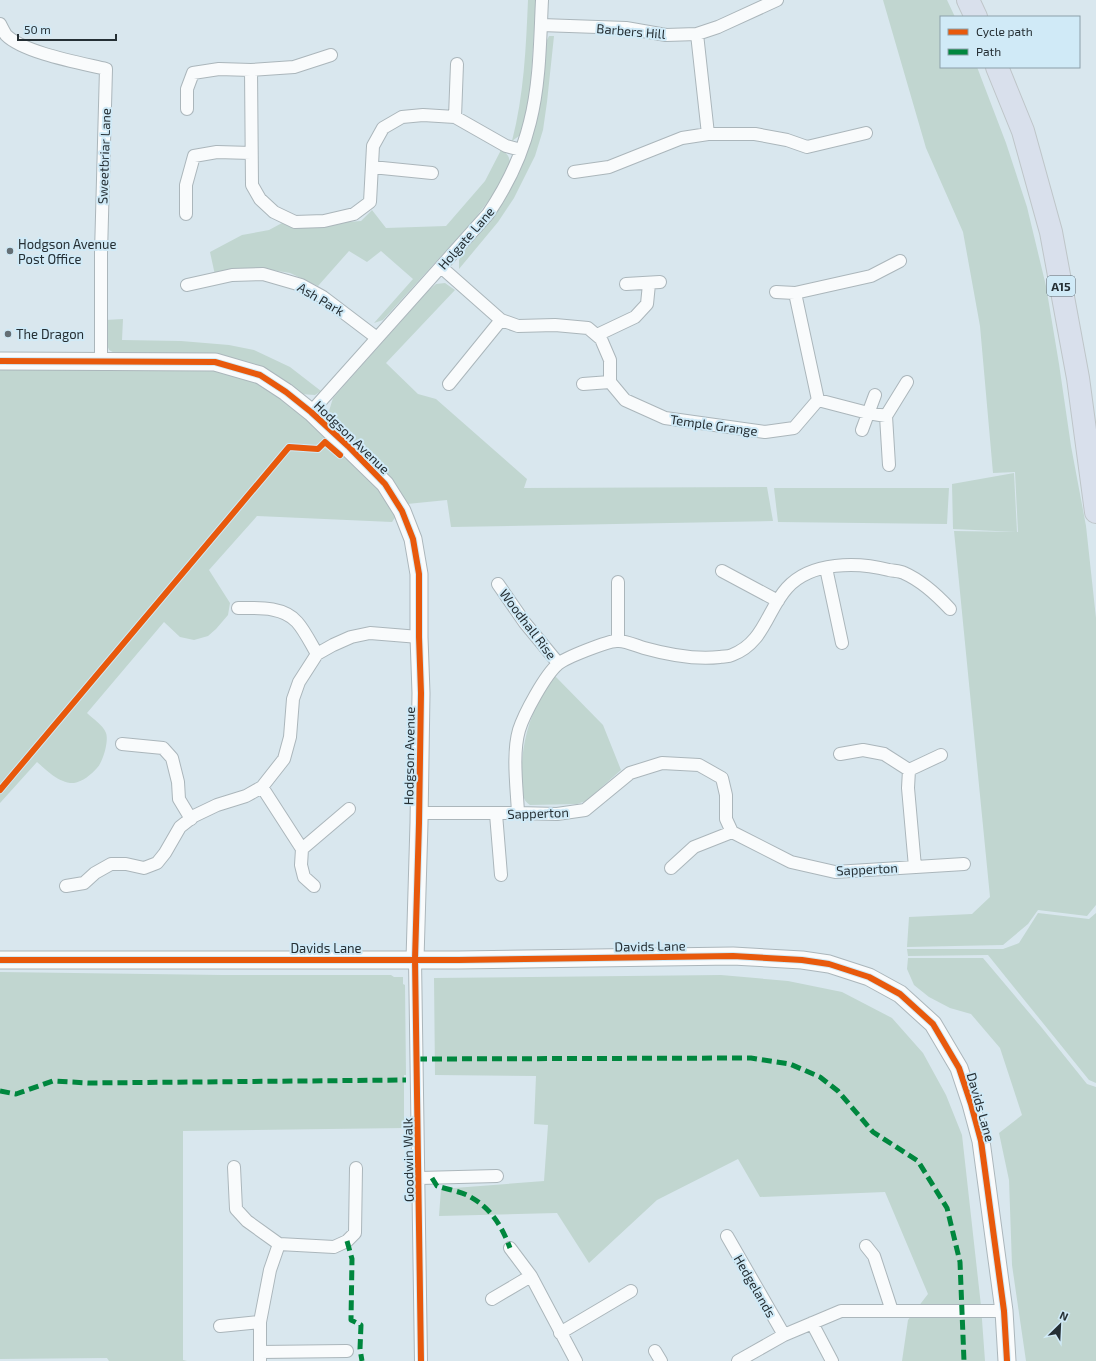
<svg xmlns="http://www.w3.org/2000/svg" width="1096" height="1361" font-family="'Exo 2',sans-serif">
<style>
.green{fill:#c1d6d0}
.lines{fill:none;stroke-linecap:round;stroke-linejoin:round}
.street-casing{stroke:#abb6bb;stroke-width:14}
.secondary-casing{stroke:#abb6bb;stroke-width:19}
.highway-casing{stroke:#bec5c8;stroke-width:24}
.street{stroke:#f9fbfc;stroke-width:12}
.secondary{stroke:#f9fbfc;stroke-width:17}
.highway{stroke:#d9e0ec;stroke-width:22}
.quiet{stroke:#00873e;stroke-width:5;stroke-dasharray:10 5;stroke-linecap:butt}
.cycleway-casing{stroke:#d0eaf7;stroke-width:8}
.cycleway{stroke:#e8590c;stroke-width:6}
.poi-dot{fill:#646f75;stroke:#d0eaf7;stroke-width:1.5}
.labels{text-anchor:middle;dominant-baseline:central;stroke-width:4;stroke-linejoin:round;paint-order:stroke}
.shield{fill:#d0eaf7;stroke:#58676e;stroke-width:1}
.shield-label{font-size:12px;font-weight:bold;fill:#252f34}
.street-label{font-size:13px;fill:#252f34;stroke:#d0eaf7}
.poi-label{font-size:13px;fill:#252f34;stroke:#d0eaf7;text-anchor:start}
</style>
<rect width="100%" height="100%" fill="#d9e7ee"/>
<!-- green -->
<path class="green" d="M528 0H536L530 94 524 126 519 136 512 141C524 95 526 47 528 0Z
M883 0H947L955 17H941V67H977L1006 143 1027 207 1046 286 1059 364 1071 446 1086 526 1096 618V905L1087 916 1038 910 1028 924 1003 945 907 947 909 917 972 914 990 897 954 531 1018 532 1015 472 993 473 980 326 963 232 926 148Z
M549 36H554L547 102 543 130 535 156 514 198 498 222 459 269V260L463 253 493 217 504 201 517 177 527 153 536 124 546 42Z
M501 150C507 153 510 157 510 164L496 191 473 221 383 320 374 323 413 279 381 251 367 262 349 251 318 286 290 273 260 268 215 275 210 252 242 235 269 230 282 223 294 226 361 221 372 210 386 228 446 226 485 181Z
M445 283 455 290 386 363 418 394 436 399 527 479 524 488 767 487 773 521 451 527 447 500 407 504 393 481 376 460 331 422 329 411 333 398 428 291 436 284Z
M123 319 122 340 181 341 229 345 254 350 290 367 321 391 315 395 300 394 263 370 122 357 109 350 105 339V320Z
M0 366 216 369 259 381 278 393 356 462 398 513 392 522 257 516 209 570 230 603 228 615 216 629 208 636 194 640 180 637 164 622 87 713C93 719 103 725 106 733 109 741 103 762 97 768 92 774 82 782 74 783 60 784 46 770 37 762L0 803Z
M1014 473 1017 532 953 529 952 484Z
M774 488H949L947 524 778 522Z
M555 676 603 725 621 770 586 801 577 804 530 805C522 800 523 793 522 784 520 756 526 727 538 702 543 693 549 685 555 676Z
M1038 913 1089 919 1096 913V1083L1089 1080 988 955 908 956 907 949H1003L1019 943Z
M908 958H983L1042 1028 1087 1084 1096 1087V1361H1026L1012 1265 1009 1180 999 1133 1022 1115 1000 1048 971 1014 950 1008 929 997 914 985 907 969Z
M0 972 222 975H391L394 977H403V984L405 985 406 1075H404V1128L183 1131V1360L187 1361H109L107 1358 0 1359Z
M721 975 788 981 842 992 892 1018 923 1053 946 1095 962 1135 981 1306 985 1361H902L908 1320 928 1294 885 1192 760 1197 738 1159 657 1200 589 1263 557 1213 439 1216 441 1189 544 1181 548 1125 534 1124 536 1076 435 1075 434 978Z"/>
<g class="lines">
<!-- street casing -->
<g class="street-casing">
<path id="street" d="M0 24C2 28 4 32 6 35 24 53 81 63 106 69L101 253V362
M541 25 626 28 666 35 697 34 718 27 777 0
M697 34 708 134
M251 70 252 185 260 199 274 212 295 222 324 221 354 214 370 202 373 146 383 128 402 117 423 115 455 117 506 146 521 150
M187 109V89L193 73 219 69 251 70 294 67 331 55
M455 117 457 64
M372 167 432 173
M574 172 609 167 682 138 708 134H755L787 140 807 147 866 133
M186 214V185L194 156 217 152 251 153
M441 267 501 320 518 326 555 325 588 328 601 339 610 360V382L625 400 665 418 765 432 794 428 818 400 795 293
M626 284 660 282
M187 285 232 275 263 274 301 285 323 297 377 338
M776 292 795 293 871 276 900 261
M597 335 635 317 647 304 649 284
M449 384 501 320
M583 384 610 382
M818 400 868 413 886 416 907 382
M311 412 488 214C507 186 522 155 530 122 540 83 540 40 542 0
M886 416 889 465
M862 430 875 395
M826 568 842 643
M722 571 778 601
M618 582V641
M498 584 525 623 558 663
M238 608C257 608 283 606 297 622 305 631 311 644 317 654
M122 744 163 748 172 758 178 782 179 799 191 819
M840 754 863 750 884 754 909 770 908 788 915 867
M909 770 941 755
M262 787 302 849 301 865 304 877 314 886
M420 813H518L557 814 585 810 630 773 662 763 699 765 722 778 726 795V819L732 832 791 862 835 872 964 864
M518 813C517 789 512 754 519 730 524 714 545 675 558 664 565 658 607 641 617 641 624 640 637 646 644 648 669 655 694 660 720 657 724 656 728 657 732 655 764 643 767 610 787 588 811 561 858 562 889 570 894 571 900 571 904 573 922 581 937 595 950 609
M496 814 501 875
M302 849 349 809
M671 868 694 847 732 832
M66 886 84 883 95 873 111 864H126L144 868 157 863 165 853 180 827 194 816 217 805 246 796 262 787 284 759 290 737 293 699 299 682 317 654 333 645 351 637 370 633 419 637
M415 959 421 1361
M234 1167 236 1209 247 1221 279 1244 334 1247 347 1241 355 1233 356 1168
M420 1178 497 1176
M727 1236 784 1335
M866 1246 874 1256 892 1311
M510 1248 531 1276 576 1361
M492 1299 531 1276
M812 1323 832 1361
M220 1326 260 1322
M560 1333 631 1291
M655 1351 661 1361
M260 1352 347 1351
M260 1361V1322L270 1270 279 1244
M738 1361 784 1335 841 1311H1004"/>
</g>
<!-- secondary casing -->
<g class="secondary-casing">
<path id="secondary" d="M0 361 215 362 260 375 286 392 311 412 385 484 402 511 413 539 419 574V637L421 693 419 823 415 959
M0 960H458L733 956 802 960 829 964 869 977 900 994 933 1024 959 1068 971 1104 981 1141 1004 1311 1007 1361"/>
</g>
<!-- highway casing -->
<g class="highway-casing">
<path id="highway" d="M968 0 976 17
M997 67 1023 131 1051 232 1078 378 1096 512"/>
</g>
<!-- street -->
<use href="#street" class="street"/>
<!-- secondary -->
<use href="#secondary" class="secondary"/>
<!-- highway -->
<use href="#highway" class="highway"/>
<!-- quiet -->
<path class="quiet" d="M417 1059 751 1058 790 1064 820 1077 838 1091 873 1132 918 1161 947 1208 960 1262 964 1361
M0 1091 16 1094 53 1081 89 1083 406 1080
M432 1178 437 1186C446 1189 458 1191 467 1195 490 1207 501 1224 510 1248
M347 1241 352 1259 351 1320 361 1325 360 1349 362 1361"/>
<!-- cycleway casing -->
<g class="cycleway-casing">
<path id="cycleway" d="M0 361 215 362 260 375 286 392 311 412 348 446 385 484 402 511 413 539 419 574V637L421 693 419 823 415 959 421 1361
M0 790 289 447 318 449 325 442 340 455
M0 960H458L733 956 802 960 829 964 869 977 900 994 933 1024 959 1068 971 1104 981 1141 1004 1311 1007 1361"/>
</g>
<!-- cycleway -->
<use href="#cycleway" class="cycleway"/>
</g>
<!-- markers -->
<g class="poi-dot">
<circle cx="10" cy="251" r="4"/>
<circle cx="8" cy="334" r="4"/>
</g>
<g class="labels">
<!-- shield labels -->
<rect class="shield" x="1047" y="276" width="28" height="20" rx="3"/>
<g class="shield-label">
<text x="1061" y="286">A15</text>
</g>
<!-- street labels -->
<g class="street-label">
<text transform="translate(631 31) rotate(5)">Barbers Hill</text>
<text transform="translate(104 156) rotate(-88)">Sweetbriar Lane</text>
<text transform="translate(466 238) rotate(-49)">Holgate Lane</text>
<text transform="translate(321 299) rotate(31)">Ash Park</text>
<text transform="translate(714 425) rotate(8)">Temple Grange</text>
<text transform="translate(352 437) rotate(44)">Hodgson Avenue</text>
<text transform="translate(528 624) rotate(53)">Woodhall Rise</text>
<text transform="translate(409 756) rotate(-89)">Hodgson Avenue</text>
<text transform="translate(538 813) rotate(-2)">Sapperton</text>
<text transform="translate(867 869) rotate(-3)">Sapperton</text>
<text transform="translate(650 946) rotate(-1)">Davids Lane</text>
<text x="326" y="948">Davids Lane</text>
<text transform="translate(981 1107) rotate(74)">Davids Lane</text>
<text transform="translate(408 1160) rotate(-91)">Goodwin Walk</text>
<text transform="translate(755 1286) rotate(60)">Hedgelands</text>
</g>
<!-- poi labels -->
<g class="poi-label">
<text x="18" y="244">Hodgson Avenue<tspan x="18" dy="15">Post Office</tspan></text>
<text x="16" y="334">The Dragon</text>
</g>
</g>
<!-- legend -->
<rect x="940" y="16" width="140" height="52" fill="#d0eaf7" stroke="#8c9fa9"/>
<rect x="948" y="29" width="20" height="6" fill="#e8590c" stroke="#8c9fa9"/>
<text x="976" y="36" font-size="12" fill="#252f34">Cycle path</text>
<rect x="948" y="49" width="20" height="6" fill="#00873e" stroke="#8c9fa9"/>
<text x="976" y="56" font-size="12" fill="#252f34">Path</text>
<!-- north arrow -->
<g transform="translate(1060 1325) rotate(24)" stroke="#d0eaf7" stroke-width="3" paint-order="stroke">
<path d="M0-3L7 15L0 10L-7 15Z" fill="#252f34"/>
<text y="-6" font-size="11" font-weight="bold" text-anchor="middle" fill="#252f34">N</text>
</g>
<!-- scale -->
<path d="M18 34v6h98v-6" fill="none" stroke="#252f34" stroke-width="2"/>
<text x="24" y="34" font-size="12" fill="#252f34" stroke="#d0eaf7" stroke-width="3" paint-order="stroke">50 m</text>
</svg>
